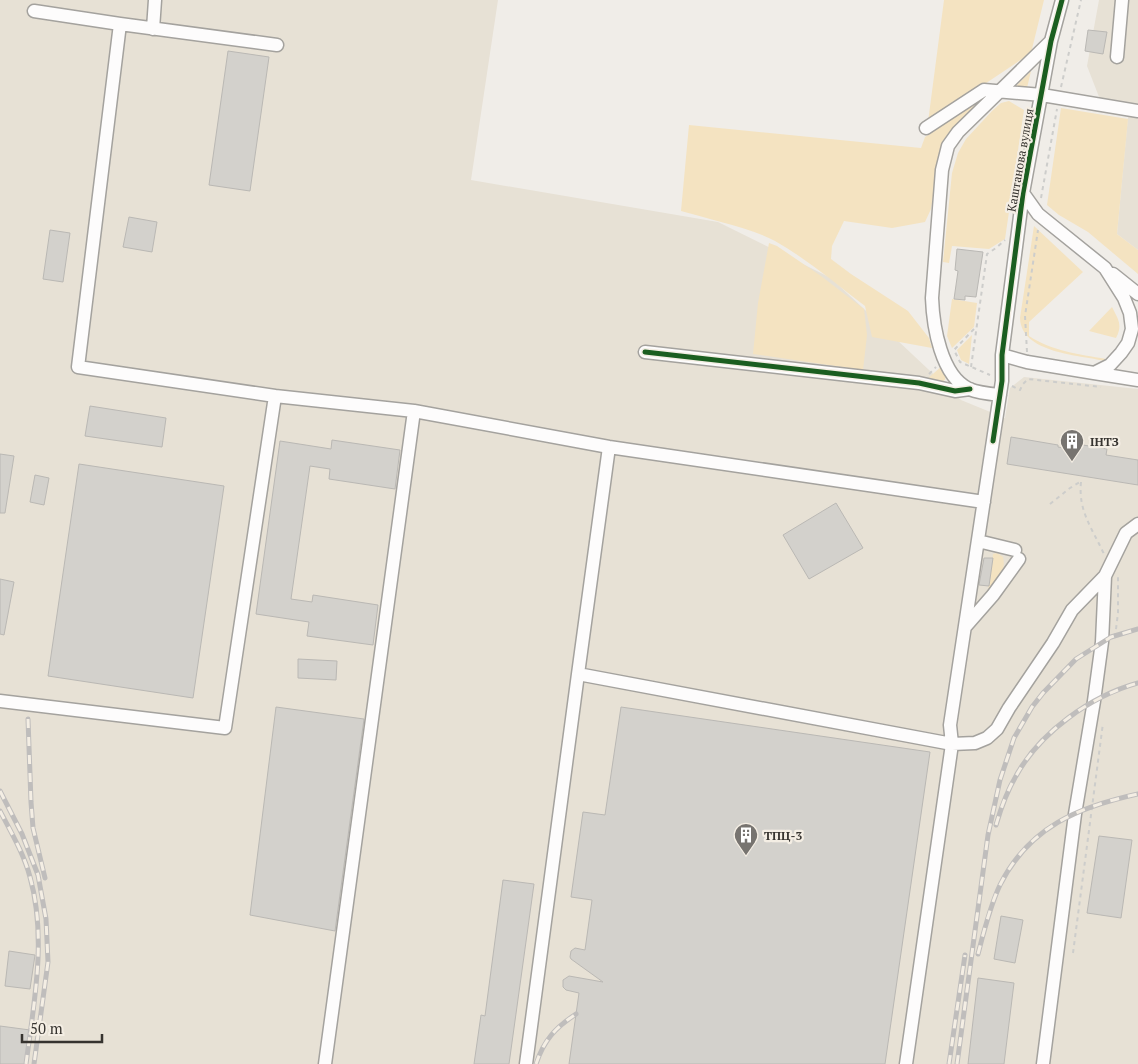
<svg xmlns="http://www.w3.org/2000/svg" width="1138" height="1064" font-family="'PT Serif',serif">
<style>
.built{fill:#e7e1d5}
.green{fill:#f4e3c1}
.building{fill:#d3d1cc;stroke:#bab8b4}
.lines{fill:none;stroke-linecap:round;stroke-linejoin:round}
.minor-casing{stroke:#a4a29e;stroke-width:15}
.path{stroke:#cdcdcb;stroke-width:2;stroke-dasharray:4 4;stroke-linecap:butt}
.minor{stroke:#fdfcfc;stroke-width:12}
.rail-casing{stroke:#bfbdbc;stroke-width:5}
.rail{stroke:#f4eee4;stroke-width:3;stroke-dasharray:9;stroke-linecap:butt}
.cycleway-casing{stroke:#f4eee4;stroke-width:8}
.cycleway{stroke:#1b5e20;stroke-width:5}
.labels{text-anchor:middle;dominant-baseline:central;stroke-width:4.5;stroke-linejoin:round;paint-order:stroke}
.street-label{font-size:12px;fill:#36332f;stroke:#f4eee4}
.poi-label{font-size:12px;font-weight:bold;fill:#36332f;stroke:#f4eee4;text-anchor:start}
</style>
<rect width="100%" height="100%" fill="#f0ede8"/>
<!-- built -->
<path class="built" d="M0 0H498L471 180 718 222 831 278 961 400 1005 418 1010 388 1024 377 1138 389V1064H0Z
M1099 0H1138V250L1117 234 1128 117 1101 102 1087 66Z"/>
<!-- green -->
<path class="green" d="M944 0H1044L1031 53 928 122Z
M1031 71 1027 88 1015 87Z
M1009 101 1024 110 1005 239 989 249 952 246 949 263 943 262 952 173 958 153 966 139 992 111 1001 103Z
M978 102 952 129 943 141 931 209 925 222 892 228 844 221 832 246 831 259 851 274 908 311 929 338 932 348 872 337 865 306C836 284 807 259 775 241 751 228 708 219 681 211L689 125 921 148 925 137Z
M1061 108 1128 119 1117 234 1138 250V274L1088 232 1059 215 1047 205Z
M1034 226 1083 272 1029 322V336C1052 351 1078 354 1106 359L1105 361C1079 355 1021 353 1020 318Z
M769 243 777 246 821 276 864 309 867 335 863 370 753 354 758 303Z
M952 299 977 303 974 327 952 348 947 336Z
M1112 307C1118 319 1123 325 1116 338L1089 331Z
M972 335 969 364 961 360 957 350Z
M943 365 946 375 945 380 940 383 925 381Z
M997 553 1003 557C1006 569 1000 586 988 591L993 554Z"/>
<!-- building -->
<path class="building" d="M1088 30 1107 32 1103 54 1085 51Z
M228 51 269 57 250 191 209 185Z
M129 217 157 222 152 252 123 247Z
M50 230 70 233 63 282 43 279Z
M957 249 983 252 976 297 965 296V300L954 299 958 271 955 270Z
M90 406 166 418 162 447 85 436Z
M1011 437 1058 445V447L1076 450 1077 444 1107 449 1106 455 1138 460V485L1007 464Z
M332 440 400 450 395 489 329 479 330 469 310 466 291 599 312 602 313 595 378 605 373 645 307 636 309 622 256 614 280 441 331 449Z
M0 454 14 456 5 513H0Z
M79 464 224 486 193 698 48 676Z
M35 475 49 478 44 505 30 502Z
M836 503 863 548 809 579 783 535Z
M984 558H993L989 586 979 585Z
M0 579 14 582 4 635 0 634Z
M298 659 337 661 336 680 298 678Z
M276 707 364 719 335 931 250 915Z
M621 707 930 752 885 1064H569L579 993 566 990 563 987V980L569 976 603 982 571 959 570 957 571 951 575 948 585 950 592 900 571 897 583 812 605 815Z
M1099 836 1132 840 1121 918 1087 913Z
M503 880 534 884 509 1064H474L481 1015 485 1016Z
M1001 916 1023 920 1015 963 994 959Z
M9 951 35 955 30 989 5 986Z
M978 978 1014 983 1004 1064H968Z
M0 1026 30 1030 25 1064H0Z"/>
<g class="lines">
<!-- minor casing -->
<g class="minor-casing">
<path id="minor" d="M1062 0 1051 41 1023 193 1002 355V381L950 725 952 744 975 743 987 738 997 729 1009 708 1053 643 1072 610 1105 576 1126 533 1138 524
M34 11 120 24 277 45
M120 24 78 367 275 396
M153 29 155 0
M1117 57 1122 0
M926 128 984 90 1042 95 1138 111
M1113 274 1138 294
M645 352 919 383 955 391 970 389
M1002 355 1027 362 1094 373 1110 365 1121 353 1128 343 1132 329 1130 313 1124 298 1105 268 1038 214 1023 193
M1094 373 1138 380
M1000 395C990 394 979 393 969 389 941 376 933 326 932 298L942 170 948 146 958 132 1051 41
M609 447 578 674 952 744 906 1064
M978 541 1015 550
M965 627 993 595 1019 559
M0 701 225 728 275 396 414 411 609 447 984 502
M325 1064 414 411
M526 1064 578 674
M1043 1064 1075 814 1094 701 1102 642 1105 576"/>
</g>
<!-- path -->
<path class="path" d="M1061 87 1081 0
M1041 198 1057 109
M974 329 954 350 960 362 990 375
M1027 352 1025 316 1038 230
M971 367 987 254 996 248 1005 240
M929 374 936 367
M1012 386 1020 390 1023 384 1028 379 1101 387
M1081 482C1078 511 1092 528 1104 554
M1050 504 1070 488 1080 482
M1115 637 1118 613V577
M1073 953 1103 723"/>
<!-- minor -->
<use href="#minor" class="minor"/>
<!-- rail casing -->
<g class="rail-casing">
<path id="rail" d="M28 719 31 802 33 828 45 878
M0 791 22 834 38 875 46 919 48 962 34 1064
M0 811C11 832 24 854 30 877 47 938 34 1002 26 1064
M996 825C1001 808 1007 791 1016 776 1040 732 1091 696 1138 683
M978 954C984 931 990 906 1000 885 1029 827 1078 807 1138 794
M536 1064C544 1040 555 1028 576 1014
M949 1064 965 955
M957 1064 988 835 1000 780 1014 738 1032 707 1043 693 1076 659 1111 637 1138 629"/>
</g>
<!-- rail -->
<use href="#rail" class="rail"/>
<!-- cycleway casing -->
<g class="cycleway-casing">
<path id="cycleway" d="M645 352 919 383 955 391 970 389
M993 441 1002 381V355L1023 193 1051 41 1062 0"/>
</g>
<!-- cycleway -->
<use href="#cycleway" class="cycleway"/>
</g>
<!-- icons -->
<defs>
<g id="building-pin" transform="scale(1.25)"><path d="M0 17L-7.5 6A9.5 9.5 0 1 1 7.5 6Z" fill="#777470" stroke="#f4eee4"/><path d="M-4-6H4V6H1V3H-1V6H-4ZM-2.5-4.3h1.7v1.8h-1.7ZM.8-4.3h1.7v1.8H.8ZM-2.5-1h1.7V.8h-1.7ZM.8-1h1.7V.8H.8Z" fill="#fff"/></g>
</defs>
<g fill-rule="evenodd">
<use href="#building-pin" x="1072" y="441"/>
<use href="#building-pin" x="746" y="835"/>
</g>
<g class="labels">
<!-- street labels -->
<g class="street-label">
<text transform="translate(1020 160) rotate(-80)">Каштанова вулиця</text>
</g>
<!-- poi labels -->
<g class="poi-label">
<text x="1090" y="441">ІНТЗ</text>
<text x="764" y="835">ТПЦ-3</text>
</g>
</g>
<!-- scale -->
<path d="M22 1034v8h80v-8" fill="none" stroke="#36332f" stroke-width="2.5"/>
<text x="30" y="1034" font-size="15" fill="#36332f" stroke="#f4eee4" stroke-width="4" paint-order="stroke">50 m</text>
</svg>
